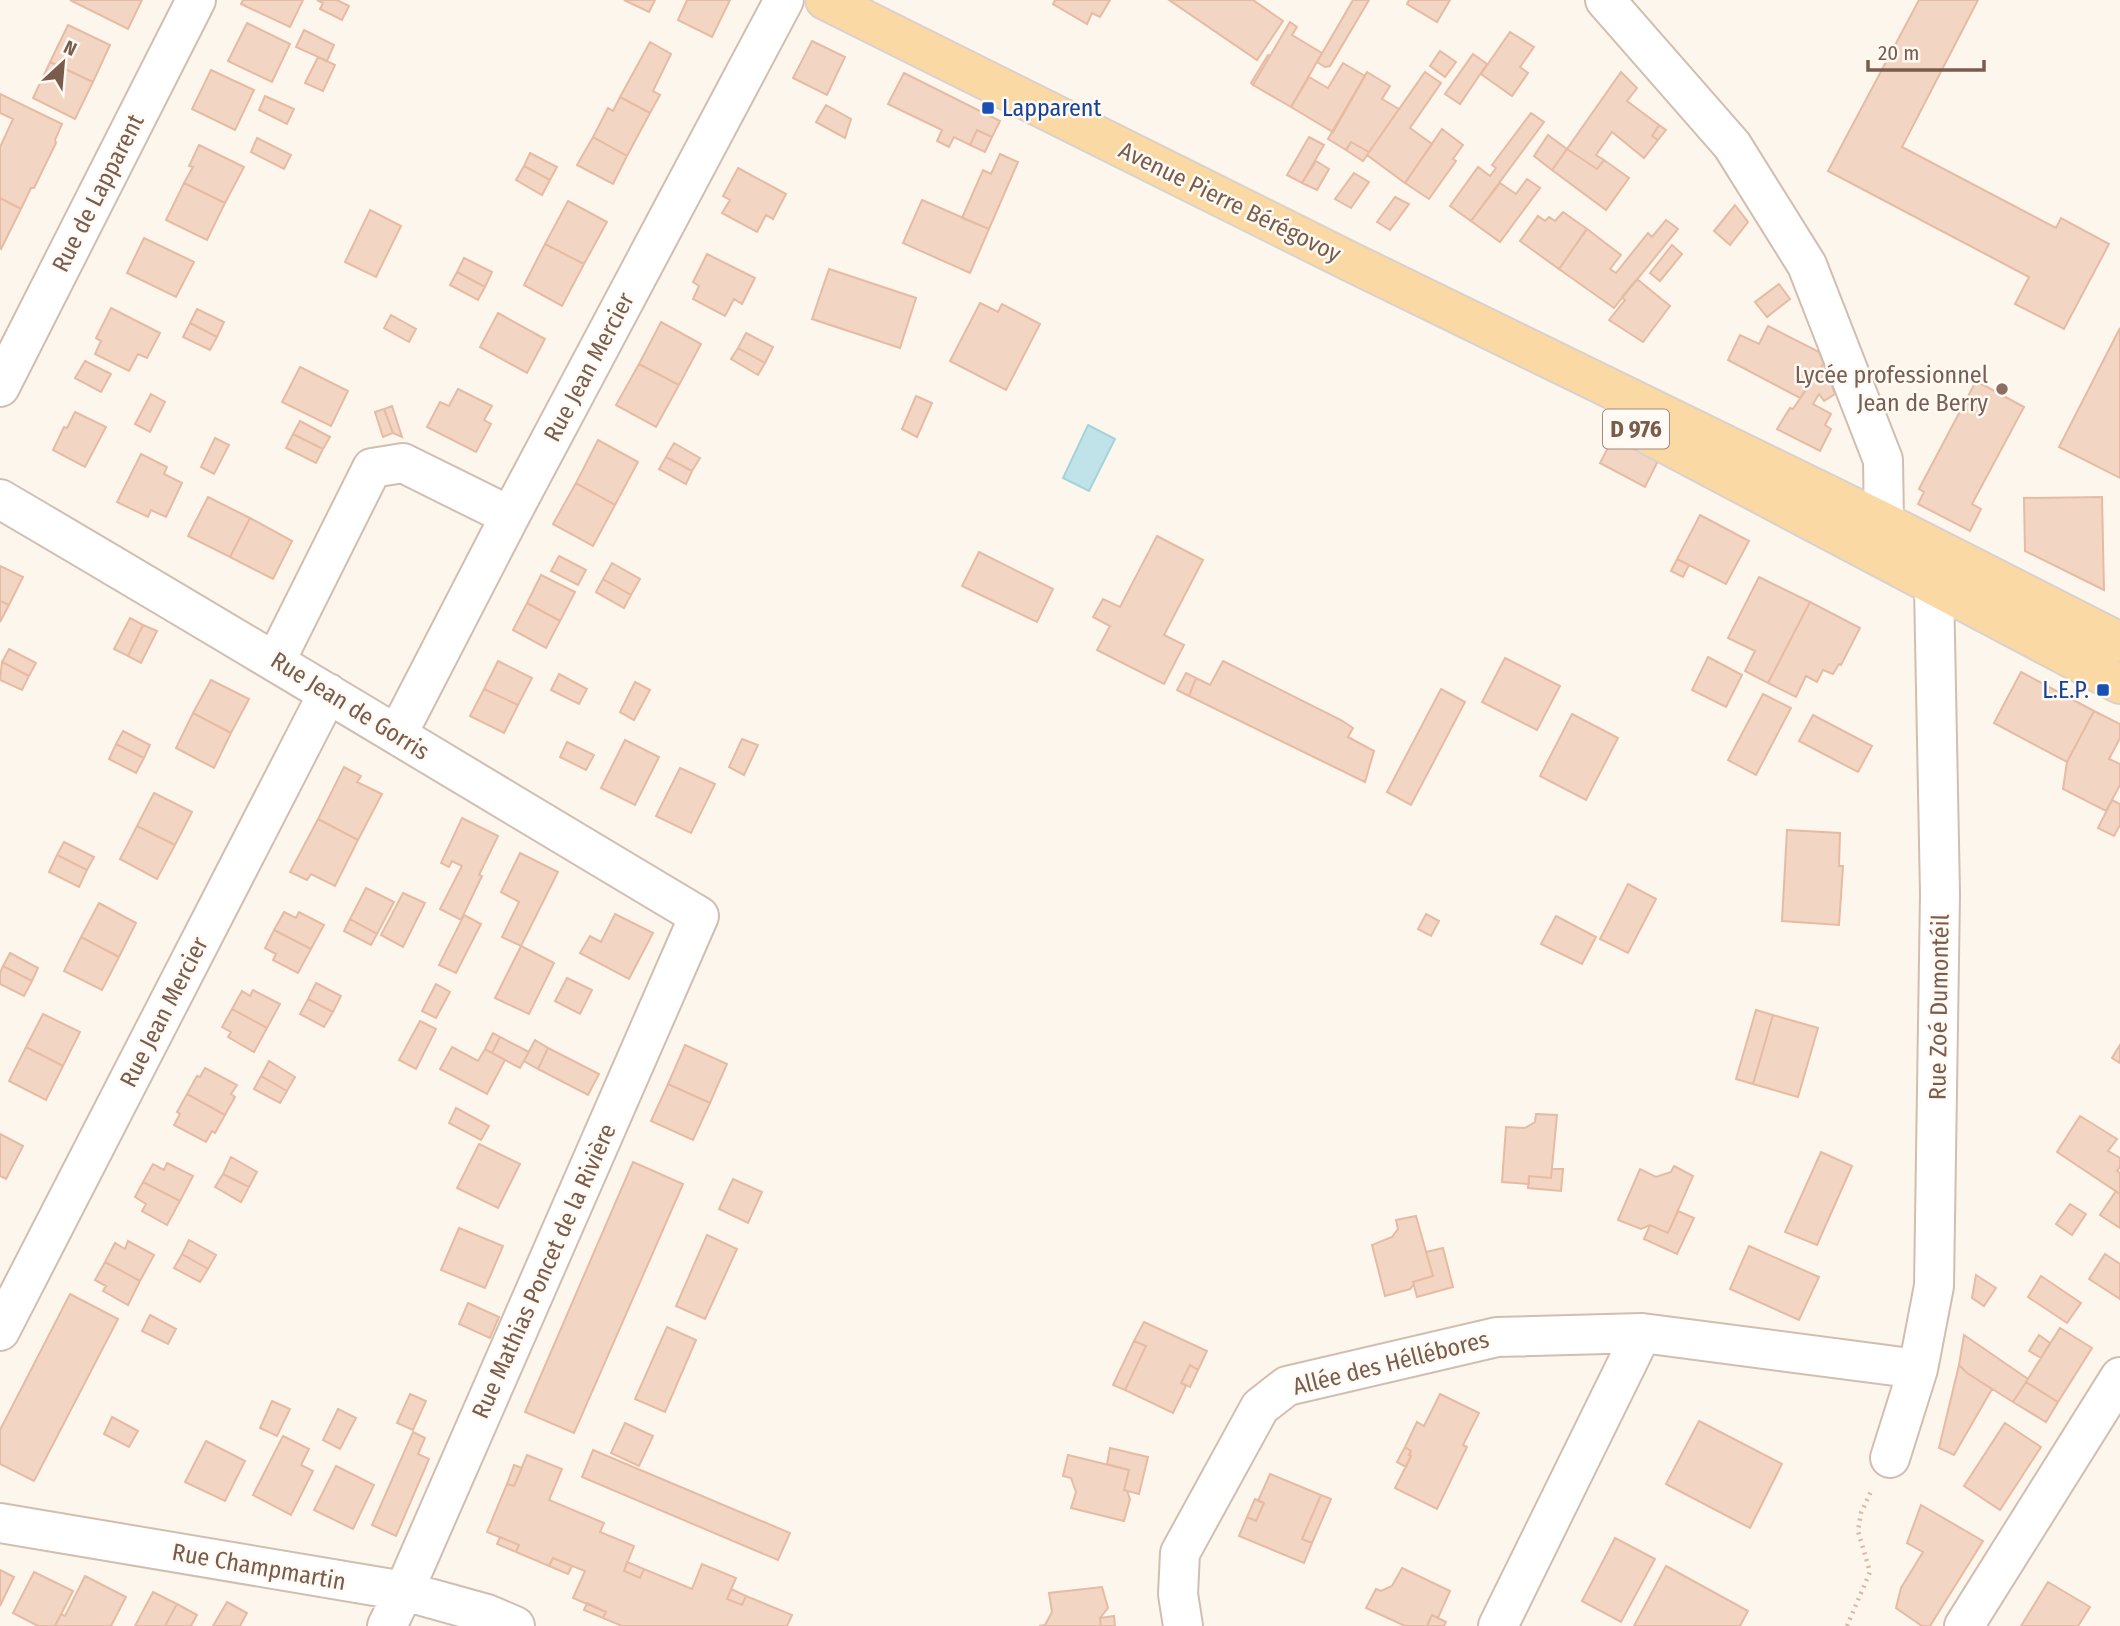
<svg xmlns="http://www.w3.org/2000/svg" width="2120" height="1626" font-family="'Fira Sans Condensed',sans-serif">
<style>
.water{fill:#bfe3e8;stroke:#a5d3da;stroke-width:2}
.building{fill:#f3d5c3;stroke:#e6bba3;stroke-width:2}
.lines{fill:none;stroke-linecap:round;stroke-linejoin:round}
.minor-casing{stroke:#d1beb0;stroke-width:42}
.major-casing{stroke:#dad1cd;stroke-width:42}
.path{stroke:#d9b8a5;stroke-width:4.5;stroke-dasharray:2 5;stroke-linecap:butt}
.minor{stroke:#fff;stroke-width:38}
.major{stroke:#fbd9a5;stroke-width:38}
.transit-dot{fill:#1a4fb4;stroke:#fffaf3;stroke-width:2.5}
.education-dot{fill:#8d6e63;stroke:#fffaf3;stroke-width:2.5}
.labels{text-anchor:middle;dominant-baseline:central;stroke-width:5;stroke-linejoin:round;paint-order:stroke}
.shield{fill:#fffaf3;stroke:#a28b7f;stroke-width:2}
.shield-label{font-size:23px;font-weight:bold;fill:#7a5c4d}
.transit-label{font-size:24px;fill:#164399;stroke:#fffaf3;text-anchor:start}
.street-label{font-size:24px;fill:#7a5c4d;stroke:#fffaf3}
.education-label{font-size:24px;fill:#785e54;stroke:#fffaf3;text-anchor:end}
</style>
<rect width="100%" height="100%" fill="#fdf6ec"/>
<!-- water -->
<path class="water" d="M1088 425 1115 439 1089 491 1063 478Z"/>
<!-- building -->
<path class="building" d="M70 0H142L128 29Z
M243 0H303L290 27 241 4Z
M317 0H337L349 6 342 20 320 9 323 3Z
M624 0H655L649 12Z
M687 0H730L712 37 678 20Z
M1055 0H1110L1100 17 1092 13 1087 24 1053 4Z
M1169 0H1253L1283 21 1257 60Z
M1353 0H1369L1330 66 1325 67 1317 62Z
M1409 0H1450L1437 22 1407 4Z
M1919 0H1978L1902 147 2056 228 2061 218 2109 244 2064 329 2015 304 2029 277 1828 171Z
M1290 22 1297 27 1292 35 1322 53 1291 107 1253 85Z
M247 23 290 44 272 82 228 61Z
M68 25 110 45 93 82 50 62Z
M304 30 334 45 327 61 296 47Z
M1510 32 1534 47 1520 67 1528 73 1512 96 1481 74Z
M812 41 845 57 827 95 793 78Z
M650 42 671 54 653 91 660 95 650 113 620 97Z
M1440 51 1456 62 1445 77 1430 66Z
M1473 54 1487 64 1460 104 1445 94Z
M1268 55 1270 56 1253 85 1251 83Z
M318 57 335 65 323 91 305 83Z
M50 62 93 82 75 119 33 98Z
M1343 63 1365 76 1333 132 1291 107 1309 77 1328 88Z
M211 70 254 90 235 130 192 109Z
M1367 72 1390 86 1382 99 1399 109 1369 152 1351 142 1346 150 1328 139Z
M1425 72 1441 83 1410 128 1432 144 1405 183 1367 155Z
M1621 72 1637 88 1627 101 1659 125 1652 136 1658 140 1644 158 1612 132 1596 155 1604 160 1597 169 1567 149Z
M904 73 1000 121 992 137 977 130 970 145 954 137 949 147 937 141 942 130 888 104Z
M0 94 62 124 55 140 56 143 34 188H31L21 209 0 198V147L13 119 0 113Z
M265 96 294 109 287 124 259 110Z
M620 97 650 113 627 156 593 137 608 108 613 111Z
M826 105 851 119 845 138 816 122Z
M1531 113 1544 122 1471 221 1450 206 1478 167 1490 176 1496 168 1492 165Z
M1659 125 1666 130 1658 140 1652 136Z
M1442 129 1463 145 1453 159 1456 161 1429 199 1405 183Z
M977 130 992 137 985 152 970 145Z
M1548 135 1567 149 1552 170 1534 156Z
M593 137 627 156 613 184 577 165Z
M1309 137 1324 145 1302 183 1287 175Z
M257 138 291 155 284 169 251 152Z
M1351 142 1369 152 1363 161 1346 150Z
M199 145 244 167 225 203 184 183 193 167 189 166Z
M1567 149 1597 169 1604 160 1629 178 1606 210 1552 170Z
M530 153 557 167 550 180 524 166Z
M1000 154 1018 162 989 229 962 218 983 170 991 174Z
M1316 161 1329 169 1317 190 1302 183Z
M524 166 550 180 542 195 516 180Z
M738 168 786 194 773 219 766 215 757 232 722 213 730 200 723 196Z
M1354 173 1369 182 1351 208 1335 199Z
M1527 179 1540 188 1500 242 1471 221 1500 183 1516 194Z
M184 183 225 203 207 240 166 220Z
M1395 197 1409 204 1390 230 1377 222Z
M0 198 21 209 1 249 0 248Z
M922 200 989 229 970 273 903 243Z
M568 201 607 222 584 264 545 244Z
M1735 205 1748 222 1730 245 1714 231Z
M370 210 401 226 376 277 345 262Z
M1563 212 1587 229 1559 269 1520 241 1538 216 1545 221 1549 217 1555 221Z
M1666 220 1678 229 1614 308 1559 269 1587 229 1621 255 1610 269 1616 273 1648 233 1652 237Z
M144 238 194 262 176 297 127 273Z
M545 244 584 264 562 306 524 285Z
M1672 245 1682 254 1660 281 1650 273Z
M707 254 755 278 742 304 734 299 725 316 693 299 699 286 693 282Z
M464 258 492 272 485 287 457 272Z
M829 269 916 298 900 348 812 319Z
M457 272 485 287 478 300 450 285Z
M1637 279 1670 306 1643 342 1609 320 1625 300 1622 297Z
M1779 284 1790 299 1767 317 1755 302Z
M980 303 998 312 1002 304 1040 324 1006 390 950 361Z
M111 308 160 333 147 358 138 354 129 371 95 354 101 341 96 338Z
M197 309 224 322 217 337 190 323Z
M498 313 545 339 527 373 480 347Z
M391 315 416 329 409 342 384 328Z
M661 322 701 344 679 385 639 364Z
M190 323 217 337 210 350 183 337Z
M1768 326 1819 352 1824 363 1800 398 1728 360 1740 335 1759 344Z
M2120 328V478L2059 447Z
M746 333 773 347 765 363 738 348Z
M738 348 765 363 758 375 731 359Z
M85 361 111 374 101 392 75 378Z
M1824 363 1835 394 1824 401 1819 394 1813 404 1831 414 1825 425 1831 429 1820 451 1777 429 1790 408 1793 409Z
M639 364 679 385 656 427 616 405Z
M300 367 348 391 331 426 282 402Z
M1976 381 2024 407 1972 504 1981 509 1970 531 1918 504 1924 492 1919 489Z
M458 389 492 406 484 420 491 424 476 452 427 427 440 402 449 406Z
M151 394 165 402 150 432 135 424Z
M916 396 932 403 917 437 902 429Z
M392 406 402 437 393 433 384 409Z
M384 409 393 433 383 437 375 412Z
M75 412 106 427 85 467 53 450 64 427 67 428Z
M300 421 330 437 323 449 293 434Z
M293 434 323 449 316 463 286 448Z
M215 438 229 445 214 474 201 467Z
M1613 438 1658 461 1645 487 1600 463Z
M598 440 638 462 615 505 576 483Z
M674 443 700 458 692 471 666 457Z
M141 454 167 467 164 474 182 483 166 517 151 510 148 517 117 502Z
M666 457 692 471 686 484 659 469Z
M576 483 615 505 593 546 553 524Z
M208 497 250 518 230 557 188 536Z
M2102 497 2104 590 2025 551 2024 498Z
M1700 515 1749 541 1726 584 1677 559Z
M250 518 292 541 273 579 230 557Z
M1157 536 1203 560 1164 635 1184 645 1164 684 1097 650 1110 626 1093 617 1103 599 1120 607Z
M979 552 1053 589 1037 622 962 586Z
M559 556 586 570 578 585 551 571Z
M1677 559 1689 565 1683 577 1671 571Z
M612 563 640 579 631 595 603 579Z
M0 566 23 577 9 605 0 601Z
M541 575 575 592 560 621 527 603Z
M1759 577 1810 602 1768 683 1745 671 1755 651 1728 638Z
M603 579 631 595 624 608 596 592Z
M0 601 9 605 0 622Z
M1810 602 1860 628 1841 665 1839 664 1833 674 1823 670 1817 682 1806 676 1796 697 1768 683Z
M527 603 560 621 546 648 513 630Z
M130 618 143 625 128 656 114 649Z
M143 625 157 631 141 663 128 656Z
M9 649 36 663 29 676 2 662Z
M1708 657 1742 675 1726 707 1692 690Z
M1505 658 1560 686 1537 730 1482 702Z
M498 661 532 678 518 705 484 689Z
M1223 661 1341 720 1353 728 1348 737 1374 751 1365 782 1189 696 1196 678 1210 685Z
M2 662 29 676 22 690 0 680Z
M2021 672 2094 711 2067 762 1994 723Z
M1186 673 1196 678 1189 696 1177 690Z
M559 674 587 689 579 704 551 690Z
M211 680 249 699 231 733 193 713Z
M635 682 650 690 634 720 620 712Z
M484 689 518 705 504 733 470 716Z
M1441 689 1465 702 1411 805 1387 792Z
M1763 694 1791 708 1756 775 1728 760Z
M2094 711 2120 724V738L2109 759 2120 764V785L2106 811 2063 789 2067 762Z
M193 713 231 733 214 768 176 748Z
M1572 714 1618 738 1586 800 1540 776Z
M1813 715 1872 746 1858 772 1799 741Z
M123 731 150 745 144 758 116 744Z
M742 739 758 745 744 775 729 767Z
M625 740 659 757 635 805 601 788Z
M567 742 594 755 586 770 560 757Z
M116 744 144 758 136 773 109 759Z
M344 767 361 776 357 782 382 794 358 840 318 819Z
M680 768 715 784 691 833 656 816Z
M154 793 192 812 175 845 137 826Z
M2112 800 2120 804V825L2114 836 2098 828Z
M462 818 498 836 479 875 482 876 461 920 440 909 462 866 452 861 449 867 441 863Z
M318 819 358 840 335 886 311 874 307 880 290 872Z
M137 826 175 845 157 879 120 859Z
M1787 830 1840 833 1839 866H1843L1839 925 1782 921Z
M64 842 94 857 87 870 57 855Z
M520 853 558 872 521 946 502 937 519 902 501 892Z
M57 855 87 870 79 887 49 872Z
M1628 884 1656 899 1628 953 1600 939Z
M366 888 394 902 377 934 350 919Z
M403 893 425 903 403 947 381 935Z
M99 903 136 923 119 957 81 937Z
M284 912 296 918 299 912 324 925 311 949 274 930Z
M615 914 653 933 629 979 580 953 590 936 601 942Z
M1426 914 1439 921 1431 936 1418 929Z
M464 915 481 924 456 973 439 965Z
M1556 916 1596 937 1582 964 1541 944Z
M350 919 377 934 371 945 344 931Z
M274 930 311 949 298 973 273 960 276 954 265 948Z
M81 937 119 957 102 990 64 971Z
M521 946 554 963 529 1014 495 998Z
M10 953 38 968 32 981 3 966Z
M3 966 32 981 24 996 0 984V973Z
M567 978 592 990 580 1014 555 1001Z
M316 983 341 996 333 1012 308 999Z
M436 984 450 992 436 1018 422 1011Z
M253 990 280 1004 267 1028 232 1009 242 991 250 996Z
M308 999 333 1012 324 1027 300 1014Z
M232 1009 267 1028 254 1052 228 1037 231 1032 222 1027Z
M1756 1010 1773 1015 1753 1084 1736 1079Z
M43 1014 80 1032 63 1066 26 1047Z
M1773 1015 1818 1028 1798 1097 1753 1084Z
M420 1021 436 1029 416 1069 399 1060Z
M493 1033 500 1037 492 1053 485 1049Z
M500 1037 529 1052 520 1068 492 1053Z
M535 1040 548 1048 538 1069 524 1061Z
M685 1045 727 1064 710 1103 668 1084Z
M2120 1045V1063L2112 1058Z
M26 1047 63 1066 46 1100 9 1081Z
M452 1047 478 1061 485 1049 505 1060 487 1094 440 1069Z
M548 1048 599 1074 588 1095 538 1069Z
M269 1061 295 1077 287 1091 261 1076Z
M205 1068 237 1085 231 1094 235 1097 225 1115 187 1094 197 1076 200 1077Z
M261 1076 287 1091 280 1103 254 1089Z
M668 1084 710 1103 693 1140 651 1121Z
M187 1094 225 1115 215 1133 212 1131 206 1142 174 1125 180 1114 177 1112Z
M456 1108 489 1126 481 1140 449 1123Z
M1536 1114 1557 1115 1551 1178 1529 1176V1184L1502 1182 1506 1127 1525 1128 1535 1122Z
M2080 1116 2117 1139 2108 1151 2120 1158V1167L2117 1171 2120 1173V1194L2057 1152Z
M0 1134 23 1146 6 1179 0 1176Z
M479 1144 520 1164 498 1208 457 1188Z
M1821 1152 1852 1166 1817 1245 1785 1232Z
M231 1157 257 1172 249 1187 223 1174Z
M633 1162 683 1184 574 1433 525 1412Z
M167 1163 193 1176 180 1201 143 1182 153 1164 164 1170Z
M1674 1166 1693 1176 1668 1233 1650 1225 1641 1229 1618 1220 1640 1169 1656 1177 1671 1172Z
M1552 1169H1563L1561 1191 1528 1188 1529 1176 1551 1178Z
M223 1174 249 1187 241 1202 215 1187Z
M733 1179 762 1192 748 1223 719 1209Z
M143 1182 180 1201 167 1225 142 1211 146 1204 135 1197Z
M2116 1191 2120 1194V1228L2100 1215Z
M2070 1204 2086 1214 2072 1235 2056 1224Z
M1678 1211 1694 1218 1677 1254 1644 1239 1650 1225 1668 1233Z
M1416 1216 1433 1276 1413 1282 1414 1284 1410 1289 1385 1296 1372 1245 1392 1237 1398 1229 1396 1220Z
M459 1228 503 1246 485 1288 441 1270Z
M707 1235 737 1249 705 1319 676 1306Z
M189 1240 216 1255 208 1269 182 1254Z
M128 1241 154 1255 140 1281 105 1262 115 1243 125 1249Z
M1749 1246 1819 1277 1799 1320 1730 1289Z
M1443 1248 1453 1287 1417 1297 1413 1282 1433 1276 1426 1252Z
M182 1254 208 1269 200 1282 174 1268Z
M2105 1254 2120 1264V1299L2089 1279Z
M105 1262 140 1281 128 1305 103 1291 106 1286 95 1280Z
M1976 1275 1996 1288 1984 1306 1972 1298Z
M2041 1276 2081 1303 2067 1323 2028 1297Z
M70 1294 118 1319 34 1481 0 1464V1430Z
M468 1303 499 1317 490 1338 459 1324Z
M150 1315 176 1329 168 1344 142 1331Z
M1144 1322 1207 1351 1198 1370 1190 1365 1181 1383 1186 1386 1173 1413 1125 1390 1146 1346 1134 1341Z
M667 1327 696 1340 665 1412 635 1399Z
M2060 1328 2092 1348 2058 1402 2026 1382Z
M1964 1335 2028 1379 2013 1402 1967 1373 1959 1365Z
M2039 1335 2050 1343 2041 1358 2029 1351Z
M1134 1341 1146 1346 1125 1390 1113 1385Z
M1190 1365 1198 1370 1190 1387 1181 1383Z
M1959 1365 1967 1373 1992 1389 1954 1455 1939 1448Z
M2026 1382 2058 1402 2046 1422 2013 1402Z
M410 1394 426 1401 413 1430 397 1423Z
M1440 1394 1479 1413 1463 1445 1467 1447 1437 1509 1395 1488 1411 1456 1409 1455 1411 1451 1405 1447 1417 1422 1424 1426Z
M272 1401 290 1409 277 1436 260 1428Z
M338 1409 356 1418 340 1449 323 1440Z
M112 1417 138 1431 129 1447 104 1434Z
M1699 1421 1782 1464 1750 1528 1666 1484Z
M625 1423 653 1436 639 1466 611 1453Z
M2005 1423 2041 1447 2000 1510 1964 1486Z
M413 1432 425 1438 418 1454 429 1459 396 1536 372 1525Z
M283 1436 309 1449 301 1465 313 1471 291 1515 253 1495Z
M206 1441 245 1461 225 1501 185 1482Z
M1405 1447 1411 1451 1409 1455 1411 1456 1406 1467 1397 1462Z
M1110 1448 1148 1457 1139 1494 1124 1490 1129 1470 1107 1464Z
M593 1450 790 1533 778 1560 582 1477Z
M527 1455 562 1469 549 1500 604 1523 600 1532 634 1546 624 1571 640 1578 644 1569 692 1589 702 1564 736 1578 727 1599 742 1605 746 1596 792 1615 787 1626H622L603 1618 606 1612 573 1598 585 1571 553 1558 549 1566 516 1552 519 1545 487 1532 507 1484 514 1486Z
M1068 1455 1129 1470 1124 1490 1127 1491 1130 1499 1124 1521 1071 1508 1076 1492 1071 1478 1063 1476Z
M514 1465 522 1468 514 1486 507 1484Z
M336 1466 374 1485 353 1529 314 1510Z
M1270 1474 1321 1495 1302 1539 1312 1543 1304 1563 1239 1536 1247 1517 1256 1521 1264 1503 1258 1501Z
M1321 1495 1331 1499 1312 1543 1302 1539Z
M1255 1499 1264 1503 1256 1521 1247 1517Z
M1921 1505 1983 1541 1930 1626H1922L1896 1608 1901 1588 1923 1552 1907 1543Z
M500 1537 519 1545 516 1552 497 1544Z
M1615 1538 1655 1559 1621 1622 1582 1601Z
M553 1558 572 1566 568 1574 549 1566Z
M627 1562 644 1569 640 1578 624 1571Z
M1666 1566 1748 1611 1740 1626H1634Z
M1402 1568 1450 1591 1438 1618 1432 1615 1427 1626H1405L1366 1608 1376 1589 1381 1591 1392 1586Z
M0 1570 14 1577 0 1606Z
M34 1572 73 1591 55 1626H38L13 1613Z
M85 1576 126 1597 111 1626H55L61 1614 65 1616Z
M2048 1582 2090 1607 2078 1626H2021Z
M1102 1587 1108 1608 1100 1618 1101 1626H1039L1045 1625 1052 1612 1049 1593Z
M731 1589 746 1596 742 1605 727 1599Z
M153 1592 177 1604 165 1626H135Z
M227 1602 247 1613 240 1626H213Z
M587 1603 606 1612 603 1618 584 1610Z
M177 1604 197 1615 191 1626H165Z
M1432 1615 1446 1622 1444 1626H1427Z
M1114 1616 1115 1626H1101L1100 1618Z"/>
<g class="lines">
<!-- minor casing -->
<g class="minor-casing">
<path id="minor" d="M1605 0 1732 145 1807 265 1883 460 1884 522 1875 550
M0 387 196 0
M0 499C234 636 466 777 699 916L404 1591 387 1626
M276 660 372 468 403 463 510 516
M397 735 510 516 784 0
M0 1331 328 693
M1890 1458 1918 1369 1934 1286 1940 894 1934 586 1941 556
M0 1523 404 1591 487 1614 515 1626
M1183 1626 1178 1594 1180 1553 1260 1407 1287 1386 1497 1337 1642 1333 1918 1369
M1498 1626 1642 1333
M1964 1626 2120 1377"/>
</g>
<!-- major casing -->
<g class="major-casing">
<path id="major" d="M825 0 1353 263 1884 522 2120 642
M1651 436 2120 684"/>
</g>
<!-- path -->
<path class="path" d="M1847 1626 1870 1572 1858 1531 1861 1513 1872 1489"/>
<!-- minor -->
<use href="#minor" class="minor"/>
<!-- major -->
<use href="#major" class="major"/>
</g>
<!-- markers -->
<g class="transit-dot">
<rect x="981" y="101" width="14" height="14" rx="3.5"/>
<rect x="2096" y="683" width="14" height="14" rx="3.5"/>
</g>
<circle class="education-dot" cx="2002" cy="389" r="7"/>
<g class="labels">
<!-- shield labels -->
<rect class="shield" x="1603" y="409.5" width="66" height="39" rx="5"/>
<g class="shield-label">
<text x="1636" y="429">D 976</text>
</g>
<!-- transit labels -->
<g class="transit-label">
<text x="1002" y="108">Lapparent</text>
<text x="2089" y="690" text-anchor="end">L.E.P.</text>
</g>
<!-- street labels -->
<g class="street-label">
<text transform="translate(98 193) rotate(-63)">Rue de Lapparent</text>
<text transform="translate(1230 202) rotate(26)">Avenue Pierre Bérégovoy</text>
<text transform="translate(589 367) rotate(-62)">Rue Jean Mercier</text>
<text transform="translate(350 706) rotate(32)">Rue Jean de Gorris</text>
<text transform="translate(1939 1007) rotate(-89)">Rue Zoé Dumontéil</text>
<text transform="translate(164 1012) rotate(-63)">Rue Jean Mercier</text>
<text transform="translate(544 1271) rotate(-66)">Rue Mathias Poncet de la Rivière</text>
<text transform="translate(1391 1363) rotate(-14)">Allée des Héllébores</text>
<text transform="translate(259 1567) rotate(10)">Rue Champmartin</text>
</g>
<!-- education labels -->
<g class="education-label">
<text x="1988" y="375">Lycée professionnel<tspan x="1988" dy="28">Jean de Berry</tspan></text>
</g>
</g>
<!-- north arrow -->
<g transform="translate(63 63) rotate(26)" stroke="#fffaf3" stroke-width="5" paint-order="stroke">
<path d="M0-5L12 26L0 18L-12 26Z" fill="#7a5c4d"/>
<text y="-10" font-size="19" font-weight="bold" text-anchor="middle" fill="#7a5c4d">N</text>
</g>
<!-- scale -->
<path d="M1868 60v10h116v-10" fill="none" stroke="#7a5c4d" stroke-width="3.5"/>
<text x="1878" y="60" font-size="21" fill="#7a5c4d" stroke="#fffaf3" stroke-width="5" paint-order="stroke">20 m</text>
</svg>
